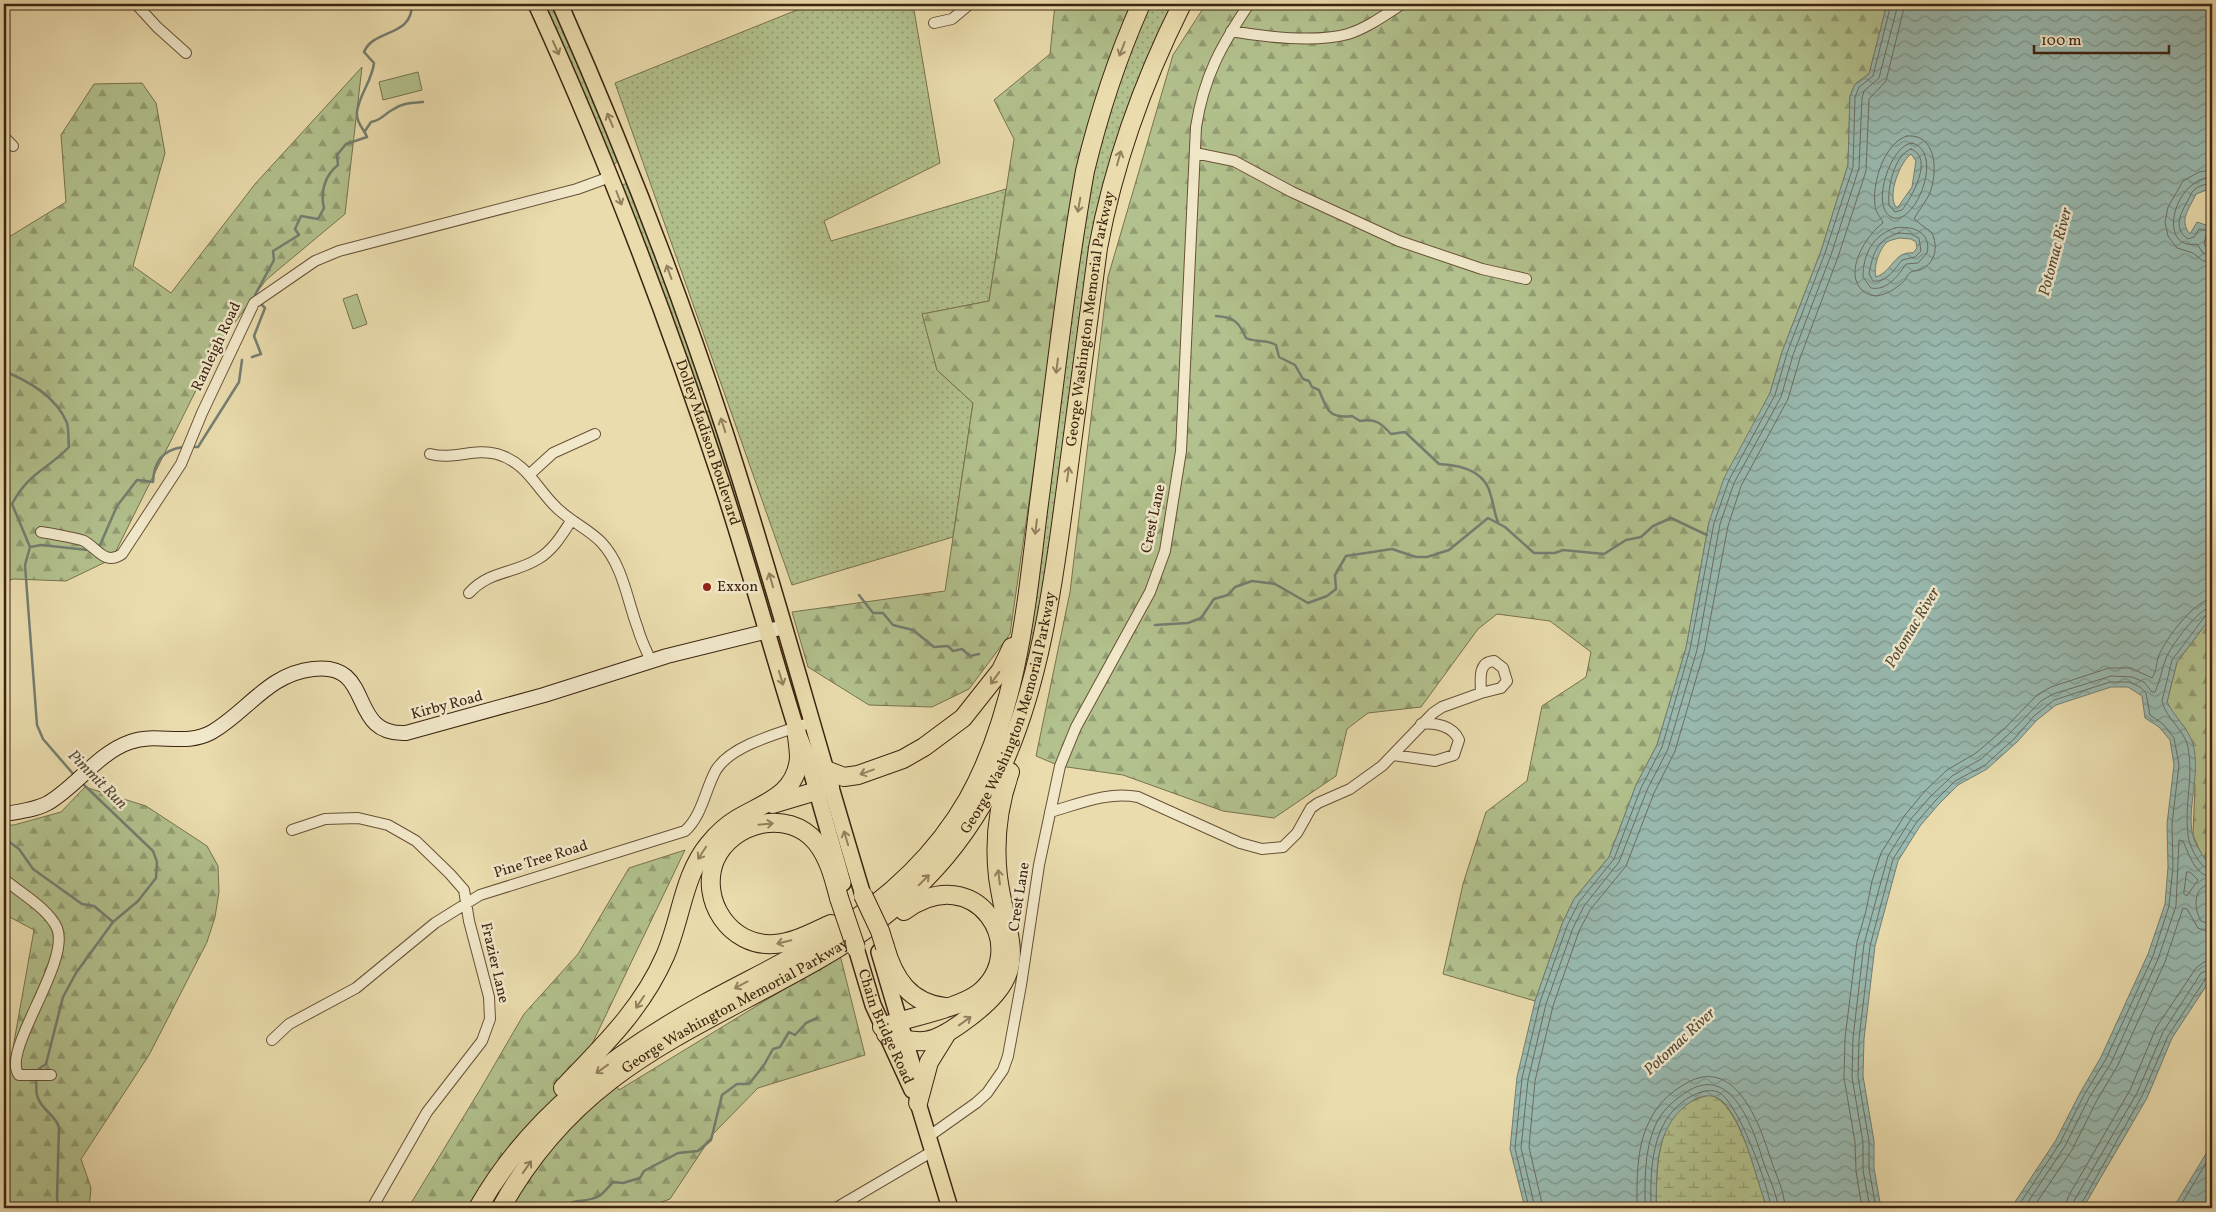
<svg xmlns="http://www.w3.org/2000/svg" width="2216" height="1212" font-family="Vollkorn,serif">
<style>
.grass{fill:url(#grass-dots);stroke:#78724e}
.forest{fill:url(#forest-firs);stroke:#78724e}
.wetland{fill:url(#wetland-marsh);stroke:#78724e}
.garden{fill:#b2c18d;stroke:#78724e}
.water{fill:url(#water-waves);stroke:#747e71;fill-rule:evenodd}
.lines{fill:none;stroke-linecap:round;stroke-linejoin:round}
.shore{stroke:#6b6e60;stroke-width:1}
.stream{stroke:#747e71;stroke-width:2.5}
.street-casing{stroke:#685137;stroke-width:12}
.secondary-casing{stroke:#3d2310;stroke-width:16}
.primary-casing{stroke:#3d2310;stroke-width:18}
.highway-casing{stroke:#3d2310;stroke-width:20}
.street{stroke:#f1e8ca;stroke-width:10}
.secondary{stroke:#f1e8ca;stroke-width:14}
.primary{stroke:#eadcad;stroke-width:15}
.highway{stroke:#eadcad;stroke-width:18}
.highway-bridge-casing{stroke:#3d2310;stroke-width:20;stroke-linecap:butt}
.highway-bridge{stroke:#eadcad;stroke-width:18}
.oneway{stroke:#94805e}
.poi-dot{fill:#8f2418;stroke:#f1e8ca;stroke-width:2}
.labels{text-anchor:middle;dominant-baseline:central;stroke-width:5;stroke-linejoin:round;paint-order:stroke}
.street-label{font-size:15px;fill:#3d2310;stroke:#f1e8ca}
.poi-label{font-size:15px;fill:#3d2310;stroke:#f1e8ca;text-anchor:start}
.water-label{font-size:16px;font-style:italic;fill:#544938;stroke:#f1e8ca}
</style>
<defs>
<pattern id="grass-dots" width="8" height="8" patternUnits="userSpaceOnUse" patternTransform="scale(1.25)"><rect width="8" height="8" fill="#b2c18d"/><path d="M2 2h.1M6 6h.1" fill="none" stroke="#929c72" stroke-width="1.8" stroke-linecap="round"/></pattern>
<pattern id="forest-firs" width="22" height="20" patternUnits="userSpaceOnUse" patternTransform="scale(1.25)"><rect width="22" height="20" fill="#b2c18d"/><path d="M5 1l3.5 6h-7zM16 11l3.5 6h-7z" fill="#929c72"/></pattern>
<pattern id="wetland-marsh" width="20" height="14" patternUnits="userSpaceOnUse" patternTransform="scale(1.25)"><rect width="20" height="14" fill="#b2c18d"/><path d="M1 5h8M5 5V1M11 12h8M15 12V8" fill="none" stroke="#929c72"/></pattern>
<pattern id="water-waves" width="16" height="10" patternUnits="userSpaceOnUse" patternTransform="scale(1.25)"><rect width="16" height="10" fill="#99bab1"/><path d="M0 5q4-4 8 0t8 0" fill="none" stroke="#7e978f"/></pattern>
</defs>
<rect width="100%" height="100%" fill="#eadcad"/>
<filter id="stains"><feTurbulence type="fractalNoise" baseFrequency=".004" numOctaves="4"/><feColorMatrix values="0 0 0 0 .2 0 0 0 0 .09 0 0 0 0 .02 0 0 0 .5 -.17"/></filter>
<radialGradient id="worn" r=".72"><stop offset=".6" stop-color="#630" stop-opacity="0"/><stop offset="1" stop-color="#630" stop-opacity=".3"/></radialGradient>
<!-- grass -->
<path class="grass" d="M540 4H554L619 159 614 165 611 164Z
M812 4H913L940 163 824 221 831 241 1006 189 989 301 923 314 937 370 973 403 953 537 792 585 615 83Z
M1147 4H1176L1136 90 1022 702 996 746 1088 176 1110 94Z
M624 184H630L704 387 697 392 621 186Z
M708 411 712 415 731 468 772 608 768 614 706 412Z"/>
<!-- forest -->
<path class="forest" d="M1055 4H1136L1122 34 1046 384 1010 634 969 689 932 707 869 705 808 667 792 612 945 591 973 403 937 370 922 314 989 301 1014 139 994 100 1050 54Z
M1206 4H1887L1869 74 1855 84 1850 96 1848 165 1821 251 1782 352 1770 393 1748 436 1709 522 1686 648 1657 745 1636 785 1609 857 1574 899 1562 924 1535 1001 1443 974 1463 884 1486 812 1527 781 1542 706 1586 677 1591 652 1550 621 1497 614 1478 629 1421 707 1368 713 1347 729 1336 776 1274 818 1223 811 1123 775 1060 766 1036 756 1070 592 1108 277 1173 55Z
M362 67 345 214 266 280 219 344 112 559 66 581 13 579 4 582V240L66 202 61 135 94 84 142 83 156 103 165 153 133 266 171 293 255 184Z
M2212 616V869L2203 858 2193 835 2195 787 2186 729 2175 717 2167 702 2177 662Z
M85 787 146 806 207 846 218 866 219 892 215 917 207 942 149 1055 81 1159 91 1188 89 1208H4V1098L34 930 4 914V825H14L61 812Z
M685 850 592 1044 619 1090 840 955 865 1055 758 1088 713 1134 670 1199 645 1208H408L481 1088 524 1014 578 954 629 868Z"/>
<!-- wetland -->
<path class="wetland" d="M1710 1095C1740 1102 1757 1181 1767 1208H1656C1657 1164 1655 1106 1710 1095Z"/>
<!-- garden -->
<path class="garden" d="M418 72 422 90 383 100 379 82Z
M357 294 367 324 353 329 343 299Z"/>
<!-- water -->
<path class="water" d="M1887 4H2212V188L2196 194C2190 208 2178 220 2190 234L2197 222 2212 227 2208 244 2212 242V616L2177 662 2167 702C2174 716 2188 728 2193 744 2201 773 2186 811 2193 836 2197 849 2205 858 2212 869V893L2207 899 2206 907 2212 915V977L2172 1038 2147 1098 2083 1208H2011L2056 1140 2080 1093 2101 1057 2148 954 2165 904 2168 867 2167 824 2174 765 2170 740 2159 727 2145 718 2142 696 2128 687H2111L2056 705 2037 720 2017 742 1987 769 1958 785 1938 805 1920 826 1898 861 1875 946 1864 1039 1863 1076 1874 1141V1168L1881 1208H1767C1756 1179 1744 1120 1721 1100 1714 1094 1703 1095 1695 1099 1654 1124 1657 1166 1656 1208H1525L1510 1149 1517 1077 1535 1001 1562 924 1574 899 1609 857 1636 785 1657 745 1686 648 1709 522 1724 478 1770 393 1782 352 1821 251 1848 165 1850 96 1855 84 1869 74ZM1911 154 1916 161 1912 187 1898 207H1896C1887 195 1900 162 1911 154ZM1899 238 1911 239 1916 242 1917 248 1913 253C1894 251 1893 271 1876 277 1873 268 1879 249 1887 242 1890 240 1896 239 1899 238Z
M2212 1144V1192L2202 1208H2173Z"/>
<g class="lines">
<!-- shore -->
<path class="shore" d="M1907 136C1938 133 1938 175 1929 195 1925 203 1918 211 1914 219L1932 233C1938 246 1936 262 1922 269 1918 271 1914 270 1911 272 1908 273 1906 279 1904 281 1898 287 1889 293 1881 295 1875 297 1868 295 1863 291 1842 273 1867 234 1883 223 1881 217 1875 212 1875 205 1872 183 1884 143 1907 136Z
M1912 143C1946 152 1914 229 1891 217 1870 206 1891 144 1912 143Z
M1911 149C1935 158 1911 198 1902 210L1895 212 1889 205C1887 189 1894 155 1911 149Z
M2212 170 2199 172 2183 181 2168 207 2165 222 2168 236 2177 248 2193 253 2203 261 2212 262
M2212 177C2172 179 2157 251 2197 244L2203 253 2212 255
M2212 183C2206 184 2198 186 2194 190 2191 192 2190 197 2188 200 2181 213 2172 228 2188 239L2194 237 2199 229 2207 231 2204 244 2207 248H2212
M1895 228C1912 225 1932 232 1927 253L1918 263 1906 264C1898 276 1887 291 1871 288L1863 277C1863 254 1873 235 1895 228Z
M1899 233 1911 234 1919 238 1921 251 1915 257 1902 260C1895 269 1886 283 1873 281L1869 274C1873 253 1877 239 1899 233Z
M2212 613 2206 615 2172 660 2162 701C2166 719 2184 729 2188 747 2194 776 2184 805 2188 835 2189 846 2200 869 2212 871
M2187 872H2190L2198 880 2187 896 2184 894Z
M2212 884C2193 885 2193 908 2201 921L2212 925
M1529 1208 1515 1148 1522 1078 1540 1002 1567 926 1579 902 1614 859 1641 788 1662 747 1690 649 1714 523 1729 480 1775 395 1787 353 1825 253 1853 167 1855 97 1859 87 1873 76 1891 4
M1535 1208 1521 1148 1528 1080 1546 1004 1573 928 1584 906 1619 862 1647 790 1668 749 1697 650 1720 524 1734 483 1781 397 1793 355 1831 255 1859 168 1862 98 1864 91 1879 78 1898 4
M1543 1208 1529 1147 1535 1081 1553 1006 1579 931 1590 910 1626 866 1654 793 1675 751 1704 652 1728 526 1741 486 1788 399 1800 358 1838 257 1866 171 1869 99 1886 81 1905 4
M1637 1208C1637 1180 1636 1148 1649 1122 1657 1105 1668 1094 1685 1084 1734 1054 1759 1122 1770 1157 1775 1173 1785 1192 1785 1208
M1645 1208C1645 1181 1644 1151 1655 1126 1662 1110 1674 1100 1688 1091 1732 1064 1754 1130 1763 1161 1768 1176 1777 1193 1778 1208
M1651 1208C1650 1169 1651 1121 1688 1098 1697 1093 1708 1088 1718 1092 1737 1099 1769 1187 1771 1208
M1862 1208 1856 1171 1855 1142 1844 1078 1845 1038 1857 942 1866 911 1872 881 1881 853 1905 815 1925 791 1947 770 1976 753 2004 729 2037 695 2051 687 2109 668H2131L2152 678C2157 671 2156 662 2159 655 2166 639 2194 600 2212 599
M1870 1208 1863 1170V1142L1852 1077 1853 1038 1864 944 1888 856 1911 819 1930 797 1952 776 1981 759 2009 734 2041 701 2053 694 2111 676 2132 677 2144 682 2152 692H2155C2160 681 2162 669 2166 658 2171 646 2199 607 2212 607
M1876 1208 1869 1169V1141L1858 1077 1859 1039 1870 946 1893 859 1916 823 1935 801 1955 781 1985 765 2014 739 2034 716 2054 700 2110 682H2129L2140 687 2146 693 2150 715 2163 724 2174 738 2179 765 2172 824 2173 867 2169 906 2153 956 2106 1059 2084 1095 2060 1143 2017 1208
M2024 1208 2065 1146 2089 1098 2111 1063 2158 959 2176 906 2179 840 2183 841C2189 854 2195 876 2212 877
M2033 1208 2072 1150 2096 1102 2118 1065 2165 962 2183 908 2187 909 2198 928 2212 933
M2065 1208 2068 1197 2130 1090 2156 1028 2196 968 2204 962 2212 961
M2073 1208 2074 1201 2137 1093 2163 1032 2201 973 2212 969
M2079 1208 2142 1096 2168 1036 2206 978 2212 975
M2179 1208 2212 1153"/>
<!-- stream -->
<path class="stream" d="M365 131 371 122C382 120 383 115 392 110 402 103 411 103 423 102
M255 295 274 260 273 251 299 235 295 229 301 216 318 219 324 208C320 192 325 175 338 165L337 155 346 144 367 137C364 129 356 123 357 112 359 95 372 81 374 63L364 52C374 28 412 38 412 4
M1216 316C1234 317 1239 322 1246 338 1256 343 1267 339 1276 345L1279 357 1295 365 1303 379 1309 381 1312 387 1319 390C1327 410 1329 419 1352 416L1360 421C1375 418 1381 423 1391 434L1405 432 1439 464C1462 465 1486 471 1491 496 1494 505 1494 513 1498 522
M252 357 261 354 254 336 265 308 261 304
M4 371C28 381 56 396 67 423 69 430 68 440 69 447 47 470 29 472 12 504L30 547 25 565 37 725 43 739 75 776
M195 447H198L239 382 242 360
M98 546 100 545 117 506 137 480 153 482C154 462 162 450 183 447
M30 547 41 545 88 550
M859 595 873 613H883L893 625 913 630 934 647 948 646 953 651 962 649 970 656 979 654
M1155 625 1188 623 1201 618 1214 599 1228 595 1235 587 1252 581 1275 584 1308 603 1327 596 1336 589 1335 575 1346 556 1392 549 1416 557H1427L1449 550 1488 518 1505 527 1534 553H1555L1563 550 1604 554 1626 540 1641 537 1653 526 1671 518 1707 535
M4 838 19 849 33 869 82 904 94 906 113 922
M36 1071 46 1064 63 997 76 973 113 922 138 901 156 878 157 862 153 851 82 783
M36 1078C37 1085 35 1092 38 1098 42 1110 55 1115 59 1127L57 1198 59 1208
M561 1208C575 1197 584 1204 599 1196 604 1193 609 1186 613 1182L623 1183 640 1178 644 1171 678 1153 698 1151 711 1140 722 1095 737 1084H749L764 1065 773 1049 780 1047 789 1032 795 1035 806 1023 817 1018"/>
<!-- street casing -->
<g class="street-casing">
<path id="street" d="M136 4 157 27 186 53
M934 23 952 19 970 4
M1231 31C1264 37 1315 43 1348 34 1367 28 1385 15 1402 4
M4 137 13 146
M1195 153 1234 161 1292 192 1399 241 1482 269 1526 279
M430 454C454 460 474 448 497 454 525 462 535 485 553 504 567 520 586 527 601 542 623 565 627 600 638 629 641 640 646 650 651 661
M530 474 553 453 595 434
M41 532C48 533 81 539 84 541 97 548 105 566 122 554L181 464 202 413 254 303 315 261 339 251 577 189 610 177
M469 593C490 570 514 574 538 559 553 550 562 535 571 521
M1494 661 1503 668 1507 681 1501 688 1481 693C1481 681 1477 662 1494 661Z
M1393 755 1435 761 1454 755 1459 740C1453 726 1435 722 1421 724
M1050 812C1079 804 1108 791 1138 797L1240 843 1262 849 1283 847 1297 833 1311 808 1318 803 1350 789 1382 766 1433 713 1442 707 1481 693
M292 830 325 819 358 818 388 825 416 841 450 874 464 890 469 921 489 997 490 1019 482 1041 427 1112 372 1208
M4 879C20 893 48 908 57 928 71 963 0 1052 19 1075H51
M272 1040 289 1024 356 988 435 923 480 895 685 831C702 816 705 790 716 770 732 744 784 732 812 722
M928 1137 976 1103 987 1093 1003 1070 1008 1056 1021 985 1039 865 1060 766 1076 727 1150 592 1165 551 1181 451 1196 127C1204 76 1221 46 1249 4
M836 1208 933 1151"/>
</g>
<!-- secondary casing -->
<g class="secondary-casing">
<path id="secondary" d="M4 814C18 812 35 810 48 803 77 786 98 753 130 742 157 732 185 747 212 732 248 711 268 674 313 669 376 661 346 736 406 733L544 695 667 656 784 627"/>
</g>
<!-- primary casing -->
<g class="primary-casing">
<g id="primary">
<path id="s1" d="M536 4C608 161 669 323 723 487 749 567 771 648 796 728L806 753 843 883"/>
<path d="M560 4C622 144 678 287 725 432 775 586 816 741 863 895"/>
<path id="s2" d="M856 948 873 1005 912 1090"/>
<path d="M879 952 913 1067 918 1103 950 1208"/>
</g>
</g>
<!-- highway casing -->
<g class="highway-casing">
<g id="highway">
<path d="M826 770 844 777 858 775 903 759 924 747 963 718 1001 670 1012 647"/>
<path d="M773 804 830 787"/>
<path d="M831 924C813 932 794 943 774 944 730 947 699 900 715 860 732 822 788 808 816 842 829 858 834 879 839 898"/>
<path d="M885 947C894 979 910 1003 945 1007"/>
<path d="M882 1027C909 1017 958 1009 979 993 1033 949 976 858 904 911"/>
<path d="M886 1034C921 1046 933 1044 963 1022 1034 971 1008 949 998 877 994 842 998 806 1010 772"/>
<path d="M563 1088C602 1047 642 1009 665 956 681 920 683 875 709 844 717 834 727 825 737 819 764 803 796 795 799 758 799 748 797 738 796 728"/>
<path d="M918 1103 929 1062 947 1033"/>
<path d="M478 1208C530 1116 615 1053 706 1003 748 980 791 960 831 935 886 901 936 855 968 799 1017 711 1026 609 1038 511 1053 398 1065 283 1085 171 1099 113 1117 58 1141 4"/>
<path id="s3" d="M501 1208C579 1067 691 1033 821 958 1011 850 1039 694 1065 495 1076 413 1087 330 1098 248 1114 162 1143 82 1182 4"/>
</g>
</g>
<!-- street -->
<use href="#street" class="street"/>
<!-- secondary -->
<use href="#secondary" class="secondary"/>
<!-- primary -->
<use href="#primary" class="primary"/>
<!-- highway -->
<use href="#highway" class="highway"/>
<!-- highway-bridge casing -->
<g class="highway-bridge-casing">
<path id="highway-bridge" d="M863 895 880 931 885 947
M839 898 856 948"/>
</g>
<!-- highway-bridge -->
<use href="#highway-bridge" class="highway-bridge"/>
</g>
<!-- one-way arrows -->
<defs><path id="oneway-shaft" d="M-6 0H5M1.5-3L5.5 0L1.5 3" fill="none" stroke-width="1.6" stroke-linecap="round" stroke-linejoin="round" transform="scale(1.25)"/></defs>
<g class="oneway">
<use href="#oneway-shaft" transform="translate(556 48) rotate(66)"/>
<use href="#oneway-shaft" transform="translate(1122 49) rotate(111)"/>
<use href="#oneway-shaft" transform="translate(610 120) rotate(-113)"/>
<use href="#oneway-shaft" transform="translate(1119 158) rotate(-74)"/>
<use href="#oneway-shaft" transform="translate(619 198) rotate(69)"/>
<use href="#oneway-shaft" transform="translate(1079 205) rotate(100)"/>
<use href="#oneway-shaft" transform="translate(669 272) rotate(-110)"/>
<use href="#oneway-shaft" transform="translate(1057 366) rotate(97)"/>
<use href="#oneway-shaft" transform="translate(723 425) rotate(-108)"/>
<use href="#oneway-shaft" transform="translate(1068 474) rotate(-82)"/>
<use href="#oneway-shaft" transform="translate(1036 527) rotate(97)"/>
<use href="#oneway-shaft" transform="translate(771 580) rotate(-106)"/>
<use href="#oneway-shaft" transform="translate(781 678) rotate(73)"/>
<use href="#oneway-shaft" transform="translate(995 678) rotate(126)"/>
<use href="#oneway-shaft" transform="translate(867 772) rotate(160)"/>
<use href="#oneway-shaft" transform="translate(766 824) rotate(-6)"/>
<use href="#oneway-shaft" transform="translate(846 838) rotate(-107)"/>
<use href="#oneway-shaft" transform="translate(702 853) rotate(123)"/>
<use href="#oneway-shaft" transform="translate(999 877) rotate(-97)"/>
<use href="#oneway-shaft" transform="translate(924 880) rotate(-45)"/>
<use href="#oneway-shaft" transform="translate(784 942) rotate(167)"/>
<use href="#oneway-shaft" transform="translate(741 985) rotate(152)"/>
<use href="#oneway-shaft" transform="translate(640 1002) rotate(124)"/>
<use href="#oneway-shaft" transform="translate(965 1021) rotate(-36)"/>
<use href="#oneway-shaft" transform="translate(602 1069) rotate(144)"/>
<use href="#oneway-shaft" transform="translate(527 1167) rotate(-55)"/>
</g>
<!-- markers -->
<circle class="poi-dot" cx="707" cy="587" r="5"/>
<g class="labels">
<!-- street labels -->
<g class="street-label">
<text stroke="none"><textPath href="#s3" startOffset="1139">George Washington Memorial Parkway</textPath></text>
<text transform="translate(217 347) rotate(-65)">Ranleigh Road</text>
<text stroke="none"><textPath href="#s1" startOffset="471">Dolley Madison Boulevard</textPath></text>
<text transform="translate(1154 519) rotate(-78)">Crest Lane</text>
<text transform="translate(447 706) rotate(-15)">Kirby Road</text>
<text stroke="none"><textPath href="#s3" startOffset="734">George Washington Memorial Parkway</textPath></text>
<text transform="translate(541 860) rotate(-17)">Pine Tree Road</text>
<text transform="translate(1020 897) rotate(-81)">Crest Lane</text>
<text transform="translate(494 963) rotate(77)">Frazier Lane</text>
<text stroke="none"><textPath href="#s3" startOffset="315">George Washington Memorial Parkway</textPath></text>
<text stroke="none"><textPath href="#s2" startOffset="84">Chain Bridge Road</textPath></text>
</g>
<!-- poi labels -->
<g class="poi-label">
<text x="717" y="587">Exxon</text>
</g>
<!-- water labels -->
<g class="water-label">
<text transform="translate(2056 252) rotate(-75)">Potomac River</text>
<text transform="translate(1913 628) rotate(-59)">Potomac River</text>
<text transform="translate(97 780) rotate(45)">Pimmit Run</text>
<text transform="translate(1680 1042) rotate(-43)">Potomac River</text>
</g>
</g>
<!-- margin -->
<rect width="2216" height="1212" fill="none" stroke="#eadcad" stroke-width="20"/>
<rect x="5" y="5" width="2206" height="1202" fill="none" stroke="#3d2310" stroke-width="2.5"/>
<rect x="10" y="10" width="2196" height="1192" fill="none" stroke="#3d2310"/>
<!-- scale -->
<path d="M2034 45v8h135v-8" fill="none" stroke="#3d2310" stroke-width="2.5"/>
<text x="2041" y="45" font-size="15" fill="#3d2310" stroke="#f1e8ca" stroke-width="4" paint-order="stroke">100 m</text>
<rect width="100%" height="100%" filter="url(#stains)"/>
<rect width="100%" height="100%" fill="url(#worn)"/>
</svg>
